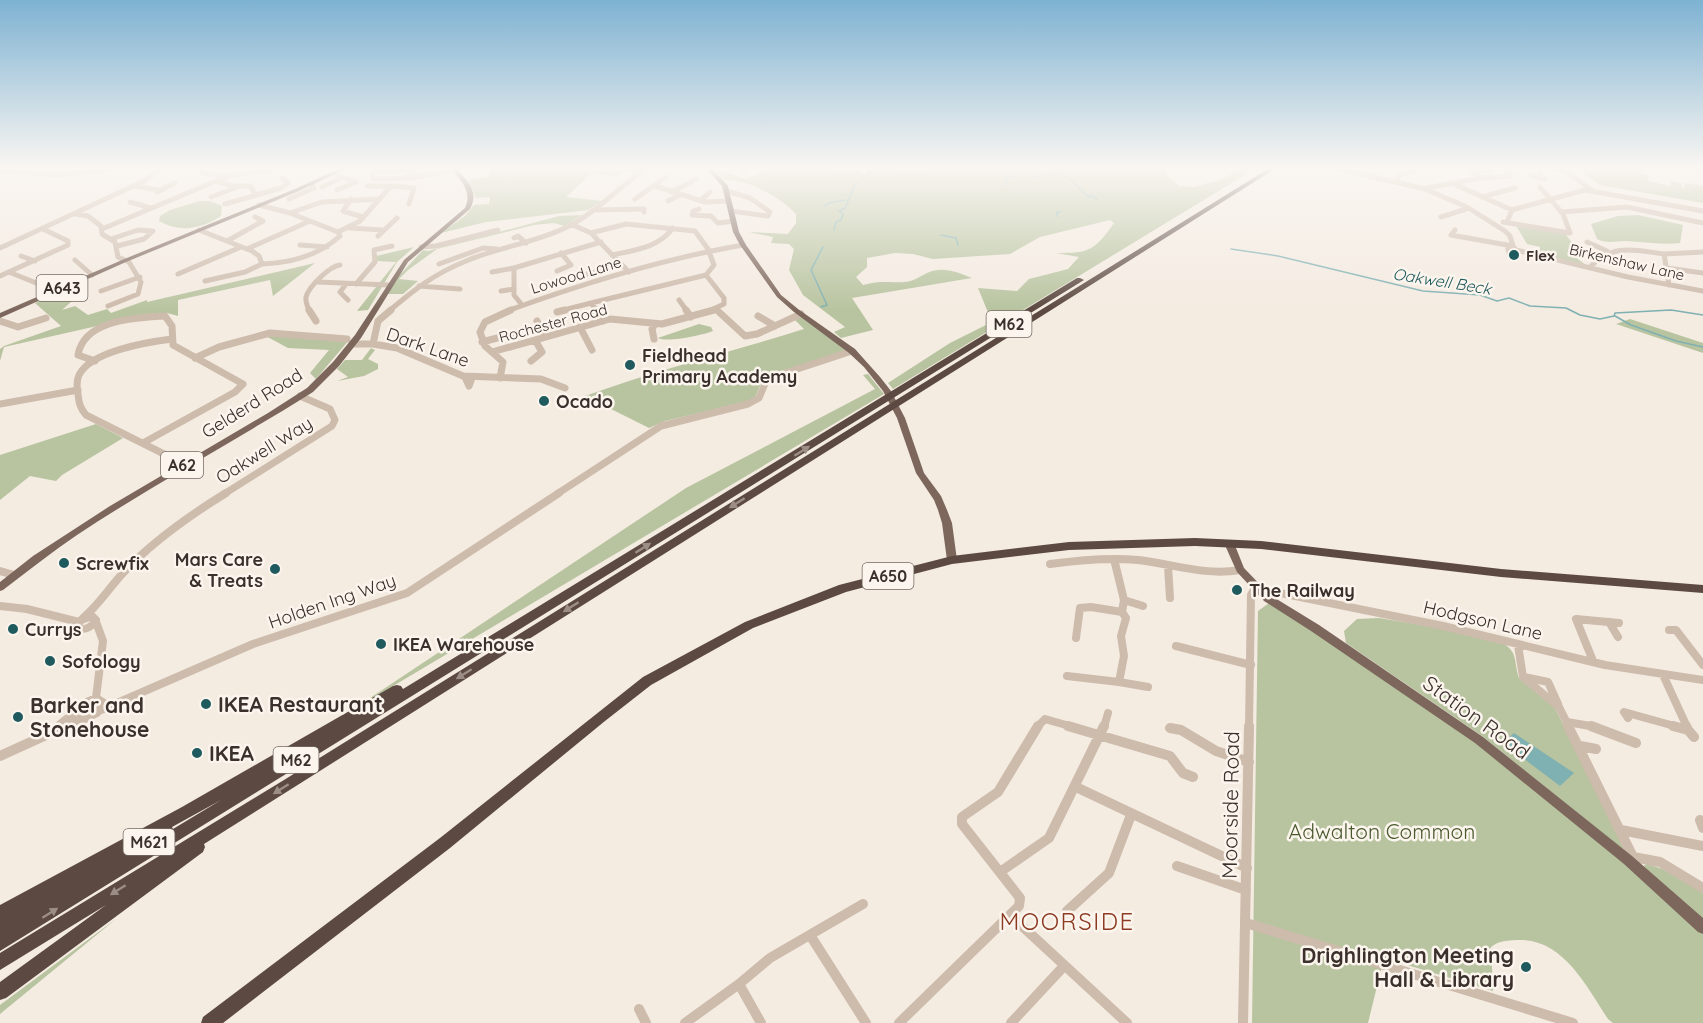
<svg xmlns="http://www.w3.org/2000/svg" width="1703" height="1023" font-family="Quicksand,sans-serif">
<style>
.green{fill:#b8c4a0}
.water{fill:#7fb0b2}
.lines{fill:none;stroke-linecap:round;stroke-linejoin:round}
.stream{stroke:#7fb0b2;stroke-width:1.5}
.minor-far3{stroke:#cdbbac;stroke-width:5}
.minor-far2{stroke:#cdbbac;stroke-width:7}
.minor-far1{stroke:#cdbbac;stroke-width:8}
.minor{stroke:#cdbbac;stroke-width:10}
.major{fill:#7d675c;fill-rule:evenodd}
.highway{fill:#5c4a42;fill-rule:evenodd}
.oneway{fill:#9c8e87}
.poi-dot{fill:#1f5a5e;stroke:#fbf5ee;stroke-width:2}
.labels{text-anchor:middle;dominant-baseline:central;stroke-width:5;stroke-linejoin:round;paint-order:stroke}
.far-poi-label{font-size:15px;font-weight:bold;fill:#3b302b;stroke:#fbf5ee;text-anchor:start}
.far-street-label{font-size:15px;fill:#3b302b;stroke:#fbf5ee}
.far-water-label{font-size:16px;font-style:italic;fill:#1f5a5e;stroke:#fbf5ee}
.shield{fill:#fbf5ee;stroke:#756b66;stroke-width:1.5}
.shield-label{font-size:16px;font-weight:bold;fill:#3b302b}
.street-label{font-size:18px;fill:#3b302b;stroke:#fbf5ee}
.poi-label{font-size:18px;font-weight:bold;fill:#3b302b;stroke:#fbf5ee;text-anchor:start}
.near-poi-label{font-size:21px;font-weight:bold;fill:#3b302b;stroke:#fbf5ee;text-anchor:start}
.near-street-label{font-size:21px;fill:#3b302b;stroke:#fbf5ee}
.near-park-label{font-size:21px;fill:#4a5a2e;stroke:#fbf5ee}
.near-neighbourhood-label{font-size:24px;letter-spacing:1.5px;fill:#8c3b22;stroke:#fbf5ee}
</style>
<rect width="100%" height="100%" fill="#f4ebe1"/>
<!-- green -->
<path class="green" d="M491 167H646L636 173 624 171 617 176 591 174 566 197 602 201 588 210 486 222 441 233 465 216 474 205 489 204 490 197 476 198 468 180 488 177Z
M776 167H832V171L861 169V172L865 174 867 167H894L899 171 925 170 926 167H1168L1165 173 1179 186 1195 187 1228 177 1238 167H1258L893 389 888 383 950 343 992 322 978 288 1017 291 1029 279 1068 269 1079 257 1056 253C1090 253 1094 251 1114 223L1110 220 1040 237 1010 254 933 259 913 254 895 253 867 258V267L856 277 863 285C882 280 887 283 905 282 914 281 919 277 927 273 942 266 957 272 972 278L852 298 873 330 841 338 834 332 845 327 803 295 789 270 794 249 789 244 771 243 773 237 749 232 788 234 796 223V214C782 198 748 179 726 180L717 172 722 171 745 179Z
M1574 167H1641L1640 173 1649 175 1648 181 1670 186 1671 181 1681 183 1684 191 1685 183 1703 186V203L1600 185Z
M199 201H210L222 206 221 216C201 229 180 233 159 221L160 216 170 210Z
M582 215 564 226 554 223 534 225 437 249 408 270 399 279 418 281 403 294H388L395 280 423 250 428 251 559 216Z
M1638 215 1683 225 1680 243C1661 245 1644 242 1626 241 1615 241 1607 244 1597 239L1591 224 1618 216Z
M1515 224 1564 232 1573 244 1585 249 1574 256 1587 266 1540 255V247L1527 244Z
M414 247 397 262 368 310 357 311 396 262 377 261 376 256Z
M315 263 273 296 270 280 178 300V316L167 313H155L4 347 0 361V349L4 346 61 326 35 303 75 284 85 289 66 295 72 301 62 310 75 306 88 315 107 309 111 313 147 300V302Z
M801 316 849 351 764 376 755 398 746 402 665 421 649 428 585 396C656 370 731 352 804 329L794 319Z
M1630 319 1703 343V353L1616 324Z
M699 324 711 327 713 331C703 335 667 343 658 338Z
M262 334 349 340 316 379 310 373 329 350 288 348Z
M371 348 375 350 368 359 378 364V369L364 376 337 381 348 377 337 369 345 360H362Z
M868 374 884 394 346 714 686 488 875 389 863 375Z
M96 424 123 438 62 475 56 481 30 476 0 500V455Z
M1269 603 1327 639 1486 750 1648 883 1703 934V1023H1613L1608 1019C1586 986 1563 938 1517 940 1507 941 1500 940 1491 947L1493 991 1384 958 1368 1023H1252L1258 611Z
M1379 618 1428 626 1504 644C1518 652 1514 664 1519 678L1555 708 1625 848 1622 849 1482 736 1346 643 1344 631 1357 619Z
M1648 864 1671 872 1703 890V920L1645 868 1644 865Z
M116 919 0 1014V1005Z"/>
<!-- water -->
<path class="water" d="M1514 733 1574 773 1560 786 1503 743Z"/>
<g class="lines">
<!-- stream -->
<path class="stream" d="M1065 167 1061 172 1089 197 1093 196 1097 200
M1033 177 1061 173
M1005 185 1007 177H1017
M825 206 828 203 846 200
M1057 212V216
M1058 213 1061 211
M834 230 836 222 841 220 843 214 839 211 845 208 855 185 871 171 869 167
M941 235 956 238 958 245
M1231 249 1278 256 1423 291 1480 295 1497 301 1509 298 1530 306 1566 308 1580 315 1600 319 1614 316 1615 313 1671 310 1703 315
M821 307 827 305 811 270 823 247
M1615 316 1631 325 1676 341 1703 347"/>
<!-- minor-far3 -->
<path class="minor-far3" d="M203 167 201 171 203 173 227 176
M378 167 372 174 373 179 407 178 417 167
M1331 167 1425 189 1467 207 1505 231 1510 236 1513 246 1451 235 1455 230
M1544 167 1567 172 1593 191
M0 170 56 175 130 167
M373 171 414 170
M742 171 750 167
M332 173 356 182 337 190
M1531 176 1545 179 1536 167
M412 178 455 170
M1398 178 1401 174 1424 167
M1480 178 1471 171H1489
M216 181 233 186H250L256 195
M1454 184 1512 210
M135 186 159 190
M367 186H391
M655 186 705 202 729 201
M322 187 343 177
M1427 188 1480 178 1511 176 1504 167
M727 191 750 198 770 212 768 216 731 211
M157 192 175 183
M672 192 696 179
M211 197 237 187
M1482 197 1515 188
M289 199 314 188 311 184
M351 199 343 211 363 217
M635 199 666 177
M701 200 710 192
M668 201 680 195
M130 202 151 208
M225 204 281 188 288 183 282 178
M699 209 693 211 692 215 711 216 718 223 734 221
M593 210 644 209V212
M1561 212 1627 207 1703 223
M290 213 322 202 380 199
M76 214 88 216 101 226 102 234 115 242 118 257 129 262 141 282 138 294 108 306
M1441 217 1469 208
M1503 222 1570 233 1563 214 1540 187
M1507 222 1512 210 1585 190 1703 211
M571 224 591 233 629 272
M350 228 383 230
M102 229 228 176 288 167
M199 230 252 251 259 256 262 264C292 263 318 256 340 236L338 232 290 213 259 205
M338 232 360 221 391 186 414 188 409 204
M591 233 626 224 695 231 708 249 714 265 706 275 591 303 597 311
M378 236 397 218
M514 238 518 236 526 243
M111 239 138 230 153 231 144 239 117 246
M227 241 263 221 255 217
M1587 242 1607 251
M300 245 327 247
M1507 245 1510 257
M1513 246 1516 250 1628 277 1703 291
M421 247 436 246 498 230
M0 248 144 181 163 167
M247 249 310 221
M612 255C635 250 658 248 673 228
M21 256 35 261
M75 260 92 275
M439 264 483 248 497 249
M1590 267C1614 243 1633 250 1664 254
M1667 268 1703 273
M557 271 571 265 561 253
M9 272 56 291
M492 272 514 268
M178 274 241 247
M587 274 622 265
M706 275 724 298V304L709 311
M0 276 68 245V241L43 229
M205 281 245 272 262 264
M318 282 389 285
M346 284 340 292 348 300
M356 284 375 262 374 250 392 246
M1669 285 1664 254 1703 252
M419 286 460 289
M101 291 140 277
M501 291 514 289
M679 300 687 311
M522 305 514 295V268L601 242
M309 311C308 307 305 302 306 297 309 286 330 266 340 265
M389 311C415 289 434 274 466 261 498 247 535 243 567 227 597 212 620 186 648 167
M507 311C584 283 662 259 743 245
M560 311 591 303"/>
<!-- minor-far2 -->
<path class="minor-far2" d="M309 310 316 321
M596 310 603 321
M686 310 691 317
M557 312 565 310
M719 312 745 336 757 334 801 314
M758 316 775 326
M0 321 18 327 46 318
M537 321 545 337
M580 327 592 350
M172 339C148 342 91 351 79 375 76 381 77 388 78 394 79 403 80 408 86 415L184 464
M654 339 652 329 655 324
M482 342 516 333
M352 344H373L397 348 463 376 541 379 565 388
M373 344 378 321 391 310
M492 352 610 319 662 324 714 310
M195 358 219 347 270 333 347 339
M95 361 78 355C84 319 136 318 165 316L172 326 173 345 243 384 235 392 143 443
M531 361 542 352 535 340
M465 377 469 386 472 378
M500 378 503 362 485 346 480 332 485 322 511 310
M0 404 78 390
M224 494 332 426 335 420 330 409 300 396
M557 494 661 426 748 404 759 398 767 379 852 351"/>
<!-- minor-far1 -->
<path class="minor-far1" d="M1050 564C1079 560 1109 557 1138 560 1173 564 1205 576 1240 570
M1168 566 1170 598
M0 571 14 575
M1124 600 1143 606
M0 606 27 609 79 622
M92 616 96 620C91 628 85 631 76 628L81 620Z
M83 618C99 605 109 588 123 573 151 543 192 514 226 493
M96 622 103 641 96 698
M1609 622 1618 637
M1669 630H1676L1703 665
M1076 638 1080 608 1091 607 1122 612
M1518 645 1523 677 1559 707 1569 727
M1176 646 1251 665
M1593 661 1576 619 1619 623
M1067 676 1119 682 1124 656 1121 636 1126 618 1122 612 1124 600 1114 559
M1524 677 1548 682 1558 704
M1664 677 1687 727
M1119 682 1148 687
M96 698 104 703 97 713 83 720 74 717 78 706Z
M101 710 253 644 407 593 559 493
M1628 718 1624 712 1678 727
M1567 722 1596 727
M59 725 73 714
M63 727 79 720
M1037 727 1045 719 1073 727
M1104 727 1108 713
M1249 727 1251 595 1255 588 1443 626 1605 665 1703 680"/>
<!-- minor -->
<path class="minor" d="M1068 726 1170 756 1183 773 1193 777
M1568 726 1633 857 1628 860
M1591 726 1636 743
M1673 726 1688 730 1686 726
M1170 728 1181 730 1216 751 1249 762
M1688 730 1694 737
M1580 746 1596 749
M0 756 66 726
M1076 787 1247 868
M1700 820 1703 828
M1621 830 1703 846
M1633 857 1660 862 1703 888
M1177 866 1246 890
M1000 872 1049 838 1104 726
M1067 911 1109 873 1131 815
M1010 915 1127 1023
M1246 923 1573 1023
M810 935 866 1023
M739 984 761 1023
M639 1009 646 1023
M685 1023 739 984 770 958 863 904
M899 1023 1019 906 1020 898 962 824V817L998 792 1038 726
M1011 1023 1064 966
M1243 1023 1249 726"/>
<!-- major -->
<path class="major" d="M343 167H350L299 191 126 262 0 318V313L122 260 295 189Z
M450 167H456C466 181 480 190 470 209L408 262 361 338 339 366 313 392C235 441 154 484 77 535 52 552 28 571 3 590L0 591V582L33 556 110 506 268 413 307 388 333 362 355 335 404 260 465 208C473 191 460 180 450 167Z
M705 167H711L728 186 739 232 746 245 781 295 798 309 855 349 880 377 891 391 905 418 924 473 941 496 947 510 952 523 957 560 955 562H949L947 560 942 523 938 510 934 500 916 473 897 418 883 391 864 367 849 353 794 312 777 297 740 245 733 232 722 186Z
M1229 540 1234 543 1244 568 1270 595 1319 625 1483 737 1632 856 1703 918V934L1698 932 1624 864 1475 743 1311 631 1264 601 1237 572 1224 543Z"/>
<!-- highway -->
<path class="highway" d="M1271 167H1278L204 844 205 847 203 852 6 998 0 1000V982L106 905 0 970V953L284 780Z
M1077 278H1080L1084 280 0 951V934L2 933 0 934V905L182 807 393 686 397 685 401 686 403 689ZM221 800 173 829 172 827Z
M1195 538 1261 541 1501 569 1703 585V593L1501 577 1261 549 1195 546 1069 550 952 564 846 592 753 628 651 685 605 721 450 848 223 1023H201L203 1017 440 838 643 677 745 622 839 585 952 556 1069 542Z"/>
</g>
<!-- one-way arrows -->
<defs><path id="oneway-solid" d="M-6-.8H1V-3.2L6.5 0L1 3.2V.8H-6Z" transform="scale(1.5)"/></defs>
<g class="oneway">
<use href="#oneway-solid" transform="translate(802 451) rotate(-32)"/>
<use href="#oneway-solid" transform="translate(737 503) rotate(148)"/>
<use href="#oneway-solid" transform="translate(643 548) rotate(-32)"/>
<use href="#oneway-solid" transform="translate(571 607) rotate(148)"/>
<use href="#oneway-solid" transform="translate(464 674) rotate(148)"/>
<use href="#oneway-solid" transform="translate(281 789) rotate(148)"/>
<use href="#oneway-solid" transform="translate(118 890) rotate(148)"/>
<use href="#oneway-solid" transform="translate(50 913) rotate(-32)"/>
</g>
<!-- sky -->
<linearGradient id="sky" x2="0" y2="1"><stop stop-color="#7eb2d2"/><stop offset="0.54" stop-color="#faf6f2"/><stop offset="1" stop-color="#faf6f2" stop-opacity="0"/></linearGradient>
<rect width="1703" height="310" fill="url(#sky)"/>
<!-- markers -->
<g class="poi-dot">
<circle cx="1514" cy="255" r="6"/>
<circle cx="630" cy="365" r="6"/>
<circle cx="544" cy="401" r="6"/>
<circle cx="64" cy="563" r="6"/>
<circle cx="275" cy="569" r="6"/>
<circle cx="1237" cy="590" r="6"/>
<circle cx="13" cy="629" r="6"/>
<circle cx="381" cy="644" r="6"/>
<circle cx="50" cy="661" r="6"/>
<circle cx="206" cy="704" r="6"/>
<circle cx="18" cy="717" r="6"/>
<circle cx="197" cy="753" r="6"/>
<circle cx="1526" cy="967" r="6"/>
</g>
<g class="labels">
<!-- far-poi labels -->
<g class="far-poi-label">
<text x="1526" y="255">Flex</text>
</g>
<!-- far-street labels -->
<g class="far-street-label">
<text transform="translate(1627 262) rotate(13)">Birkenshaw Lane</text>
<text transform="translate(576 275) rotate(-17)">Lowood Lane</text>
<text transform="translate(553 323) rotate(-15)">Rochester Road</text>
</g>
<!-- far-water labels -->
<g class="far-water-label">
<text transform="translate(1442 281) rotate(9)">Oakwell Beck</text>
</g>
<!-- shield labels -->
<g class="shield">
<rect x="36.5" y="275" width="51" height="26" rx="4.5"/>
<rect x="986.5" y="311" width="45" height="26" rx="4.5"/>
<rect x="161" y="452" width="42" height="26" rx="4.5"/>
<rect x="862.5" y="563" width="51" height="26" rx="4.5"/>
<rect x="273.5" y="747" width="45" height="26" rx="4.5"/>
<rect x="123.5" y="829" width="51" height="26" rx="4.5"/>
</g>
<g class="shield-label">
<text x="62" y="288">A643</text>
<text x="1009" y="324">M62</text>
<text x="182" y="465">A62</text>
<text x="888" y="576">A650</text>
<text x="296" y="760">M62</text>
<text x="149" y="842">M621</text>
</g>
<!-- street labels -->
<g class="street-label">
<text transform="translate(428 347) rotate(19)">Dark Lane</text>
<text transform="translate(252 403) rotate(-32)">Gelderd Road</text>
<text transform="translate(264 450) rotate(-32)">Oakwell Way</text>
<text transform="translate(332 601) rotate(-19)">Holden Ing Way</text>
<text transform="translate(1483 620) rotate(13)">Hodgson Lane</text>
</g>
<!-- poi labels -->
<g class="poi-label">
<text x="642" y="355">Fieldhead<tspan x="642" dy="21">Primary Academy</tspan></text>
<text x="556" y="401">Ocado</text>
<text x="263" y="559" text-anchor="end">Mars Care<tspan x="263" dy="21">&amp; Treats</tspan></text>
<text x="76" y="563">Screwfix</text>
<text x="1249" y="590">The Railway</text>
<text x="25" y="629">Currys</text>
<text x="393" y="644">IKEA Warehouse</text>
<text x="62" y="661">Sofology</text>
</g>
<!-- near-poi labels -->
<g class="near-poi-label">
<text x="218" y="704">IKEA Restaurant</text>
<text x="30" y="705">Barker and<tspan x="30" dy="24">Stonehouse</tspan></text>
<text x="209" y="753">IKEA</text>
<text x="1514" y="955" text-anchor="end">Drighlington Meeting<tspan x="1514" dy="24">Hall &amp; Library</tspan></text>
</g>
<!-- near-street labels -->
<g class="near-street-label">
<text transform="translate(1477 717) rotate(36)">Station Road</text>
<text transform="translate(1230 805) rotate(-89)">Moorside Road</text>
</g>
<!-- near-park labels -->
<g class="near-park-label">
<text x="1382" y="831">Adwalton Common</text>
</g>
<!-- near-neighbourhood labels -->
<g class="near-neighbourhood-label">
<text x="1067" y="921">MOORSIDE</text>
</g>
</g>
</svg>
